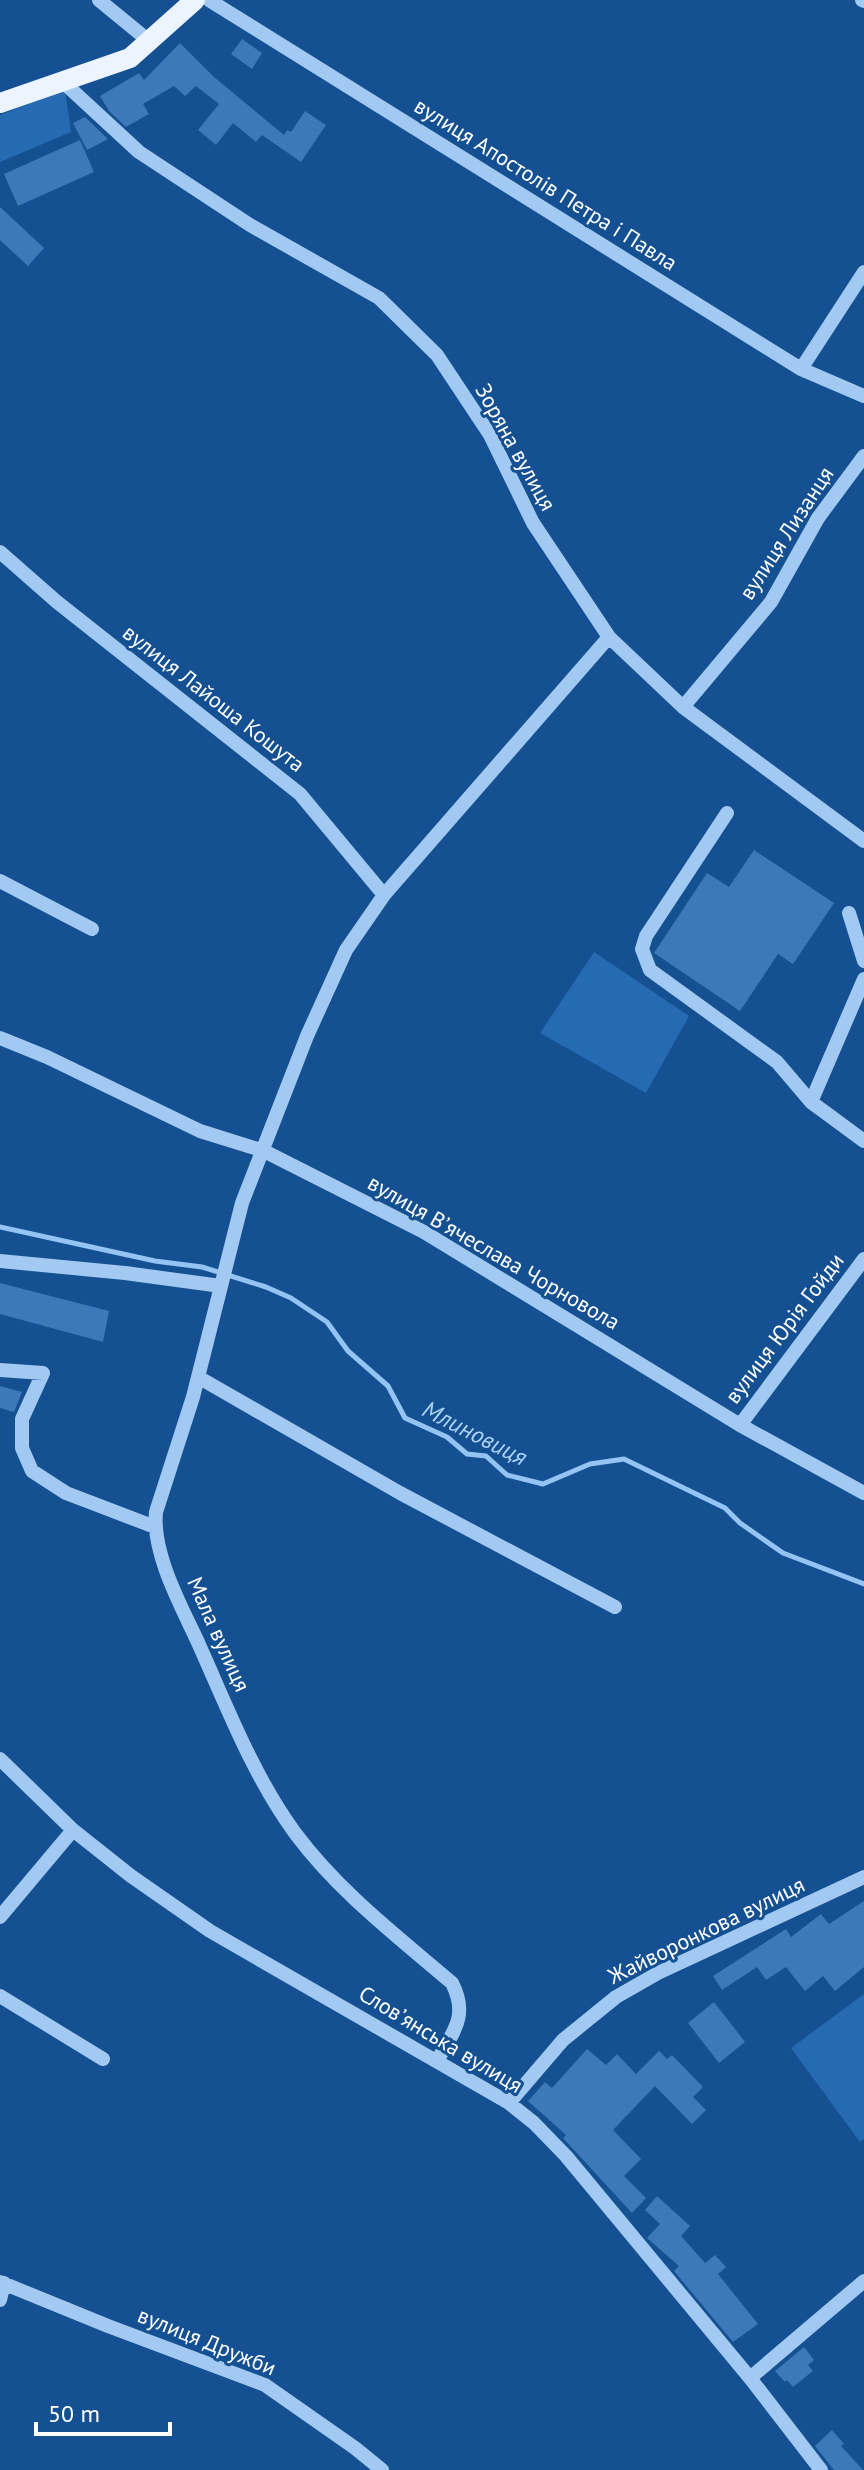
<svg xmlns="http://www.w3.org/2000/svg" width="864" height="2470" font-family="'PT Sans',sans-serif">
<style>
.green{fill:#266ab1}
.lines{fill:none;stroke-linecap:round;stroke-linejoin:round}
.stream{stroke:#93c4f4;stroke-width:5}
.building{fill:#3d79ba}
.minor{stroke:#a1c9f1;stroke-width:14}
.major{stroke:#ebf4ff;stroke-width:20}
.labels{text-anchor:middle;dominant-baseline:central;stroke-width:6;stroke-linejoin:round;paint-order:stroke}
.street-label{font-size:22px;fill:#fff;stroke:#145092}
.water-label{font-size:24px;font-style:italic;fill:#add3f8;stroke:#145092}
</style>
<rect width="100%" height="100%" fill="#145092"/>
<!-- green -->
<path class="green" d="M65 90 71 132 0 162V115Z
M594 952 689 1016 646 1093 540 1033Z
M864 1994V2139L860 2142 791 2048Z"/>
<g class="lines">
<!-- stream -->
<path class="stream" d="M0 1227 155 1261 202 1267 266 1287 291 1298 327 1322 348 1351 388 1386 405 1418 447 1437 467 1454 486 1456 507 1475 543 1484 590 1464 624 1459 725 1508 740 1523 783 1553 864 1584"/>
</g>
<!-- building -->
<path class="building" d="M242 39 262 53 252 69 231 54Z
M180 43 214 77 284 135 287 130 291 132 305 111 326 125 301 162 262 135 256 142 233 123 216 145 198 130 219 104 196 86 185 96 174 86 143 104 149 114 126 127 109 111 100 96 139 73 144 80Z
M85 117 108 139 87 150 73 123Z
M80 140 94 172 18 206 4 174Z
M0 207 44 248 28 266 0 240Z
M754 850 834 903 793 964 778 954 740 1011 654 953 707 873 729 887Z
M0 1283 109 1311 103 1342 0 1314Z
M0 1386 22 1392 14 1412 0 1408Z
M864 1901V1967L835 1991 823 1976 805 1991 786 1967 766 1980 757 1967 722 1990 713 1976 786 1929 791 1937 821 1914 829 1924Z
M714 2002 745 2042 719 2063 688 2023Z
M587 2049 606 2065 617 2054 636 2074 659 2051 667 2059 672 2055 703 2087 693 2097 706 2110 692 2124 655 2086 613 2130 641 2159 624 2176 646 2198 632 2213 563 2138 566 2135 528 2101 545 2082 552 2088Z
M657 2196 690 2226 681 2236 705 2263 715 2255 726 2267 718 2274 758 2324 733 2342 674 2271 679 2266 647 2238 660 2224 645 2210Z
M804 2347 814 2360 808 2365 813 2371 793 2387 787 2380 785 2382 775 2371Z
M832 2430 844 2444 841 2446 863 2470H834L830 2465 815 2446Z"/>
<g class="lines">
<!-- minor -->
<path class="minor" d="M99 0 149 41
M209 0 801 369 864 396
M862 0 864 1
M62 81 139 152 250 225 379 298 437 355 490 435 533 523 609 637 683 707 864 841
M801 369 864 272
M0 552 57 602 300 794 384 895
M683 707 771 602 818 518 864 456
M727 813 646 936 642 949 650 970 777 1062 811 1102
M0 881 92 929
M849 913 864 961
M864 979 811 1102 864 1141
M0 1038 47 1057 200 1131 264 1151 424 1232 740 1425 864 1493
M0 1261 125 1273 221 1286
M0 1370 43 1373 22 1419V1448L32 1471 66 1493 155 1527
M198 1377 400 1493 615 1607
M740 1425 864 1259
M0 1759 73 1830 131 1876 210 1931 509 2103 534 2123 566 2156 750 2378 821 2470
M0 1917 73 1830
M0 1996 103 2059
M437 2061C453 2032 469 2016 452 1983 397 1936 339 1892 295 1833 252 1774 226 1704 196 1638 179 1602 152 1552 156 1512L193 1397 242 1203 307 1036 346 950 384 895 609 637
M509 2103 563 2040 616 1997 658 1973 864 1877
M0 2282 108 2326 265 2385 355 2448 382 2470
M0 2300 4 2283
M750 2378 864 2281"/>
<!-- major -->
<path class="major" d="M0 103 130 58 195 0"/>
</g>
<g class="labels">
<!-- street labels -->
<g class="street-label">
<text transform="translate(546 184) rotate(32)">вулиця Апостолів Петра і Павла</text>
<text transform="translate(516 447) rotate(61)">Зоряна вулиця</text>
<text transform="translate(786 533) rotate(-57)">вулиця Лизанця</text>
<text transform="translate(214 698) rotate(38)">вулиця Лайоша Кошута</text>
<text transform="translate(494 1252) rotate(30)">вулиця Вʼячеслава Чорновола</text>
<text transform="translate(784 1328) rotate(-53)">вулиця Юрія Гойди</text>
<text transform="translate(219 1634) rotate(66)">Мала вулиця</text>
<text transform="translate(706 1930) rotate(-26)">Жайворонкова вулиця</text>
<text transform="translate(441 2039) rotate(31)">Словʼянська вулиця</text>
<text transform="translate(207 2341) rotate(22)">вулиця Дружби</text>
</g>
<!-- water labels -->
<g class="water-label">
<text transform="translate(475 1433) rotate(27)">Млиновиця</text>
</g>
</g>
<!-- scale -->
<path d="M36 2422v12h134v-12" fill="none" stroke="#ffffff" stroke-width="4"/>
<text x="48" y="2422" font-size="24" fill="#ffffff" stroke="#145092" stroke-width="6" paint-order="stroke">50 m</text>
</svg>
